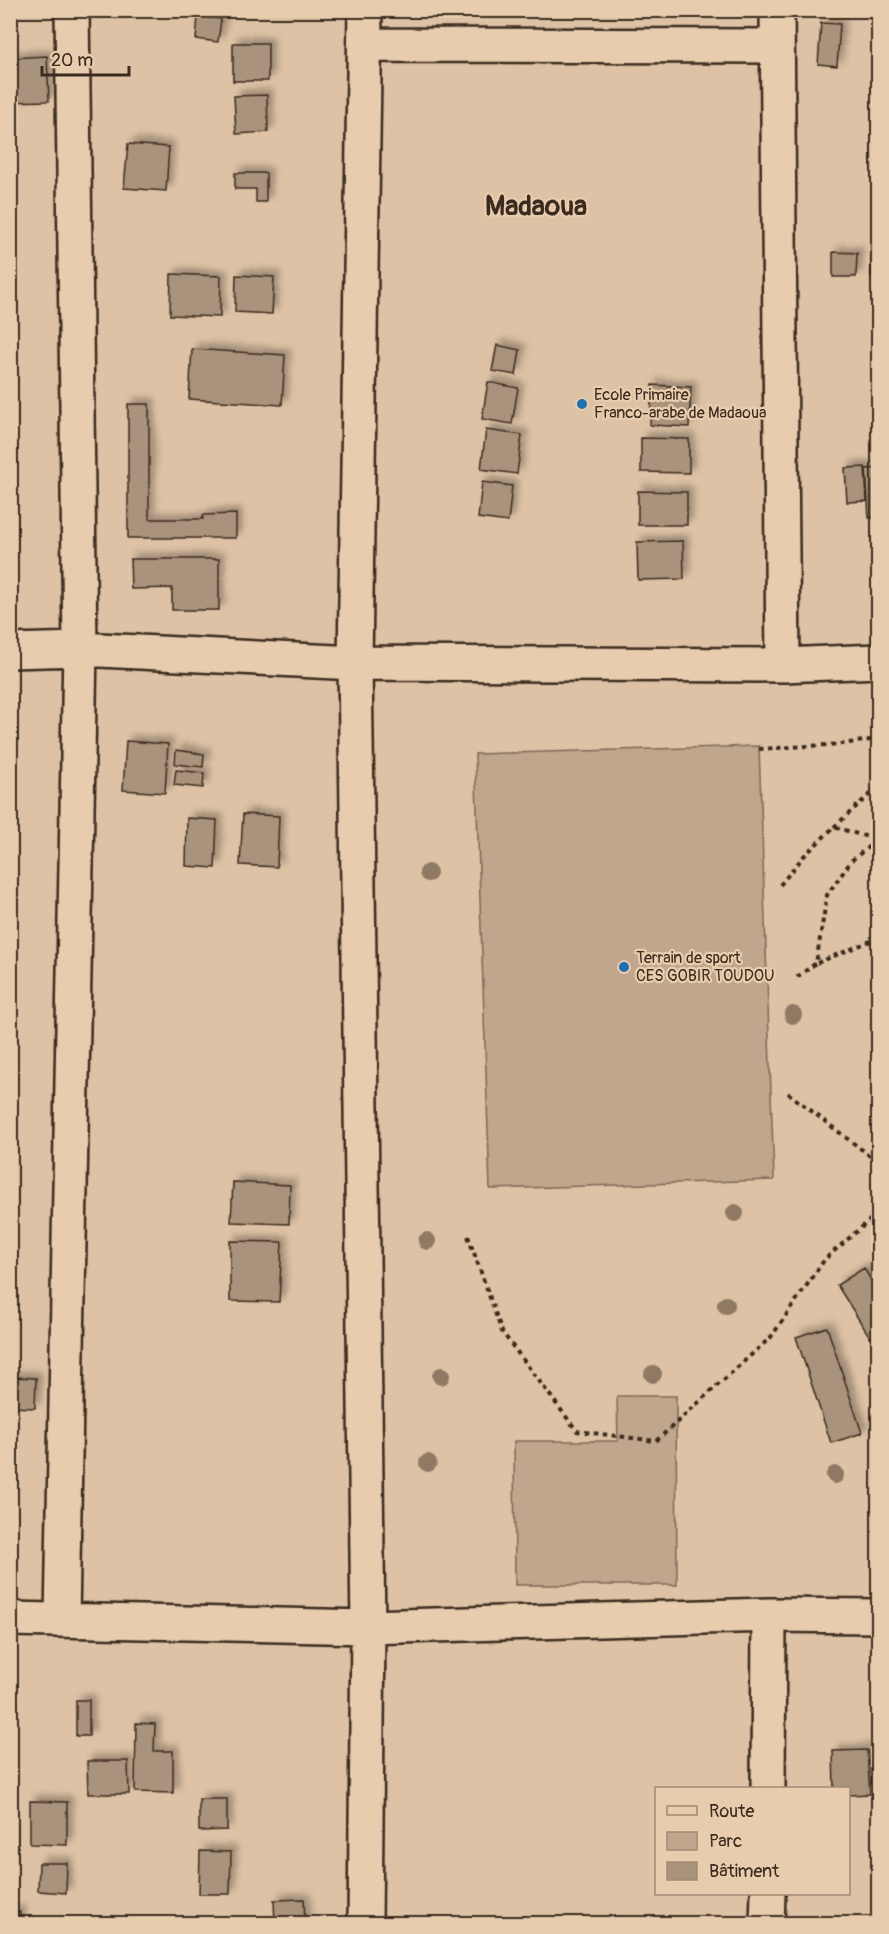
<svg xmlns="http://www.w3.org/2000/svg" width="889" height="1934" font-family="Pangolin,sans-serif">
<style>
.green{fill:#bfa68c;stroke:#7d6855;stroke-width:1.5}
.building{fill:#aa937b;stroke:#3b2a1e;stroke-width:1.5;filter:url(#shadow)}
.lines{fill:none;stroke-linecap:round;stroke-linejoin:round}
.minor-casing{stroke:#3b2a1e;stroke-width:38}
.path{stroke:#3b2a1e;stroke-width:4;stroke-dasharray:4.5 4.5;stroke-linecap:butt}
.minor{stroke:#e7ccae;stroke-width:33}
.tree{fill:#8f7964}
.poi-dot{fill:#1f6fb2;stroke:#e7ccae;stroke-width:2}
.labels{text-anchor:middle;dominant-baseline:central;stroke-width:4.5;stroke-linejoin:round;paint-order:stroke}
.poi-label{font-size:16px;fill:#3b2a1e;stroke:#e7ccae;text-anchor:start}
.town-label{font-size:28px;font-weight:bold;fill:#3b2a1e;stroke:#e7ccae}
</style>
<defs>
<filter id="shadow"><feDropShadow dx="5.5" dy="-5.5" stdDeviation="3" flood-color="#0004"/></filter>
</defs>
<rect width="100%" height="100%" fill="#ddc2a5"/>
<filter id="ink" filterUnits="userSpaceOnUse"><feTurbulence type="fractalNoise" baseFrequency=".0167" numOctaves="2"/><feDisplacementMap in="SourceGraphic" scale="12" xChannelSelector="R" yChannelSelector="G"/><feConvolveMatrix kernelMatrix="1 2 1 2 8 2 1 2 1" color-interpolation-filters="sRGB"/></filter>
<g filter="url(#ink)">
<!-- green -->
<path class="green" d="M759 746 774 1180 490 1189 475 754Z
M617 1396H676L677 1585H515L514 1441H618Z"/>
<!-- building -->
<path class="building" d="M198 16 221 19 218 42 196 39Z
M821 23 840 24 837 66 818 64Z
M233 43H268V81H233Z
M47 56 49 101 10 102V58Z
M267 95 268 132 236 134 234 96Z
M128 144 169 147 166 191 124 188Z
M235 173H266V202H256V189H235Z
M872 244H878V277L871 276Z
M833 252 857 253 856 277H833Z
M171 274 221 276 220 317 170 315Z
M236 275 274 277 272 314 235 312Z
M497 345 520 350 516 375 492 371Z
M192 349 285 355 282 405 189 399Z
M488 382 518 388 512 424 482 419Z
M652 385 691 387 689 427 650 425Z
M128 404H149V519H203V515L236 514V538H128Z
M486 430 522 435 517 474 481 469Z
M641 438 689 439V473L641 472Z
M865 467 867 501 847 502 845 468Z
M878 468V517L869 518 866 469Z
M482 482 512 486 508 522 478 518Z
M638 491 687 492V525H638Z
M683 541 684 579 638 580 637 542Z
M130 559H219V610H172V588L131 589Z
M126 741 168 744 165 793 123 790Z
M176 750 204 754 203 767 175 764Z
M176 770 204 773 203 788 174 785Z
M243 814 279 816 277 867 240 865Z
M187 818 217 820 215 868 186 866Z
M233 1182 290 1185 289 1224 231 1222Z
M230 1241 282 1242 279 1302 230 1301Z
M864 1268 878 1292V1350L837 1285Z
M827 1327 862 1433 831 1443 796 1337Z
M10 1377 36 1378 35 1408 10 1407Z
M76 1700H89V1736H76Z
M136 1723 155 1724 154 1751H173V1793L135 1792Z
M867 1750 870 1794 848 1795V1788H834L833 1751Z
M87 1761H128L129 1794H88Z
M876 1773H878V1802H875Z
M199 1799H227V1830L199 1831Z
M30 1801 67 1802V1845L30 1844Z
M200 1851 231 1852 230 1894H199Z
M39 1863H67L66 1893 38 1891Z
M304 1899 305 1924H275L274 1900Z
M10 1912H20L19 1924H10Z"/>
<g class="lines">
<!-- minor casing -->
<g class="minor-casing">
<path id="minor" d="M365 10 355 663 368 1627 365 1924
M777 10 783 665
M365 45 777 46
M10 651 80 649 355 663 783 665 878 661
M10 1619 368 1627 769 1615 878 1616
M62 1619 80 649 72 10
M768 1788 769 1615
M767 1924 768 1894"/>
</g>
<!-- path -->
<path class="path" d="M759 749 842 744 878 739
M834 827 878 787
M780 885 803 857 834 827 878 840
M817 963 878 938
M797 977 816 963 827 895 852 860 877 840
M788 1093 878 1162
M468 1236 502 1332 577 1431 656 1441 771 1337 825 1259 878 1213"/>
<!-- minor -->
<use href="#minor" class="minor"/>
</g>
<!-- trees -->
<g class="tree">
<circle cx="428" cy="873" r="9"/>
<circle cx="793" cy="1015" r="9"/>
<circle cx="735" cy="1213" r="9"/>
<circle cx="427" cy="1241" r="9"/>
<circle cx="726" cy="1305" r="9"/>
<circle cx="653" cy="1374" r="9"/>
<circle cx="441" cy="1376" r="9"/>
<circle cx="428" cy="1463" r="9"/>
<circle cx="835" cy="1475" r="9"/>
</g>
</g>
<!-- markers -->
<g class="poi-dot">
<circle cx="582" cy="404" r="6"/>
<circle cx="624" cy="967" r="6"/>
</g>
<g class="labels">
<!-- poi labels -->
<g class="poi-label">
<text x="594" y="395">Ecole Primaire<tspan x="594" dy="18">Franco-arabe de Madaoua</tspan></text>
<text x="636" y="958">Terrain de sport<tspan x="636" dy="18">CES GOBIR TOUDOU</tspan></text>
</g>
<!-- town labels -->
<g class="town-label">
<text x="536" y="206">Madaoua</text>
</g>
</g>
<!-- margin -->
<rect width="889" height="1934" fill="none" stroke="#e7ccae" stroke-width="36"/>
<rect x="18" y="18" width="853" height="1898" fill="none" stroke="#3b2a1e" stroke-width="2" filter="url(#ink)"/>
<!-- legend -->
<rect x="655" y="1787" width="195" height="108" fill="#e7ccae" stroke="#a28b74" stroke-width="1.5"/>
<rect x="667" y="1806" width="30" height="9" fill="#e7ccae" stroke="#a28b74" stroke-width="1.5"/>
<text x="709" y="1817" font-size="18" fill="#3b2a1e">Route</text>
<rect x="667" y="1832" width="30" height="18" fill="#bfa68c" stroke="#a28b74" stroke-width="1.5"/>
<text x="709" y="1847" font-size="18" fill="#3b2a1e">Parc</text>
<rect x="667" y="1862" width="30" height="18" fill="#aa937b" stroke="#a28b74" stroke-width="1.5"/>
<text x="709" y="1877" font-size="18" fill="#3b2a1e">Bâtiment</text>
<!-- scale -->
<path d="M42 66v9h87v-9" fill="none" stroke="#3b2a1e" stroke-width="3"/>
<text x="51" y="66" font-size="18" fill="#3b2a1e" stroke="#e7ccae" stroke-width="4.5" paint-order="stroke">20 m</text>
</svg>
